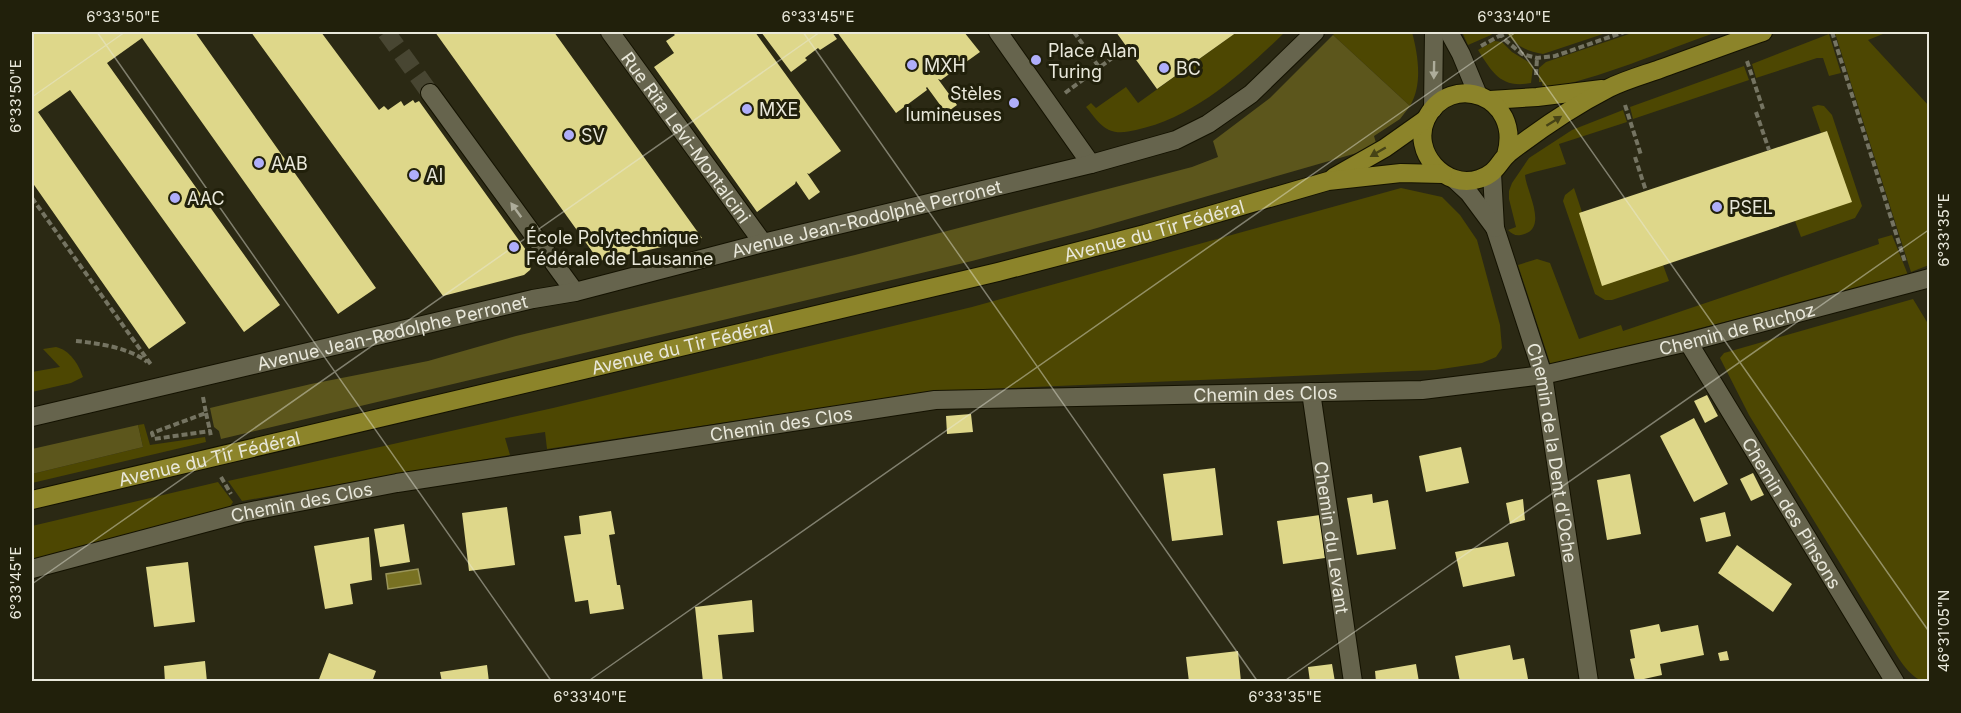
<svg xmlns="http://www.w3.org/2000/svg" width="1961" height="713" font-family="Inter,sans-serif">
<style>
.green{fill:#4d4702}
.forest{fill:#5c561c}
.water{fill:#787122;stroke:#9a955a;stroke-width:1.5}
.building{fill:#ded78a}
.lines{fill:none;stroke-linecap:round;stroke-linejoin:round}
.minor-tunnel{stroke:#484632;stroke-width:18;stroke-dasharray:18 9;stroke-linecap:butt}
.minor-casing{stroke:#141201;stroke-width:20}
.major-casing{stroke:#141201;stroke-width:20}
.path{stroke:#757462;stroke-width:4;stroke-dasharray:6 3;stroke-linecap:butt}
.minor{stroke:#66644d;stroke-width:18}
.major{stroke:#8c842a;stroke-width:18}
.oneway{fill:#aead9b}
.oneway2{fill:#464316}
.ticks{fill:none;stroke:#e9e8db;stroke-width:1.5;stroke-opacity:0.45}
.poi-dot{fill:#afaefa;stroke:#21200b;stroke-width:2}
.labels{text-anchor:middle;dominant-baseline:central;stroke-width:6;stroke-linejoin:round;paint-order:stroke}
.poi-label{font-size:18px;fill:#e9e8db;stroke:#21200b;text-anchor:start}
.street-label{font-size:18px;fill:#e9e8db;stroke:#21200b}
.neatline{fill:none;stroke:#e9e8db;stroke-width:2}
.ticks-label{font-size:15px;text-anchor:middle;fill:#e9e8db}
</style>
<rect width="100%" height="100%" fill="#2b2914"/>
<!-- green -->
<path class="green" d="M1237 32H1285C1244 72 1194 118 1136 130 1127 132 1118 134 1109 130 1099 125 1093 115 1086 107L1091 103 1096 108 1126 87 1138 103Z
M1336 32H1412C1418 55 1423 84 1410 106L1333 35Z
M1462 32H1494L1491 35 1468 45Z
M1506 32H1609L1543 54C1527 52 1515 45 1506 32Z
M1635 32H1717C1662 51 1600 79 1543 89L1542 82H1539V68L1546 62Z
M1837 32H1888L1868 40 1929 106V265L1911 272 1835 33Z
M1829 34 1841 73 1829 76 1823 58H1817L1756 78 1752 64Z
M1494 41 1502 42 1512 52 1530 63 1533 67 1531 83C1501 89 1492 72 1478 50Z
M1744 66 1749 80 1633 119 1630 107Z
M1818 105 1824 106 1832 115 1862 206 1855 218 1801 237 1795 221 1827 131 1821 133 1812 107Z
M1623 110 1627 122 1559 144 1566 164C1552 168 1539 170 1525 175 1526 191 1550 230 1521 235 1515 236 1512 234 1508 230L1516 227 1509 199V191L1512 183 1529 158 1572 130Z
M1401 188 1442 197 1460 215 1477 240 1500 325 1502 348 1496 357 1482 363 1435 370 986 389 780 414 547 449 545 432 505 438 510 455 242 501 228 481 553 408 972 307Z
M1574 188 1582 212 1663 265 1669 281 1612 300H1605L1595 294 1563 201 1565 195Z
M1892 235 1908 275 1551 366 1518 265 1537 259 1550 263 1579 339 1621 325 1623 331 1879 244 1878 239Z
M1913 299 1930 327 1929 682C1911 682 1898 657 1889 643L1749 415 1720 358 1724 353Z
M56 347C70 350 79 365 83 377L71 383 32 392V372L60 367 43 349Z
M144 424 150 445 205 437 206 442 32 483V474L143 447 138 425Z
M218 482 233 502 228 510 32 560V526Z"/>
<!-- forest -->
<path class="forest" d="M1333 35 1410 106 1400 119 1374 136 1376 143 1357 153 1090 230 972 261 221 439 219 431 214 427 210 408 311 384 428 361 516 336 855 255 1192 167 1218 157 1213 141 1270 98Z
M138 425 143 447 32 474V449Z"/>
<!-- water -->
<path class="water" d="M418 569 421 584 388 589 386 574Z"/>
<!-- building -->
<path class="building" d="M32 32H195L376 288 338 314 142 38 107 63 280 305 244 332 70 90 38 112 186 323 149 349 32 182Z
M251 32H321L379 110 384 106 388 110 401 101 404 106 413 100 415 103 419 101 531 257 532 265 530 270 524 275 443 296Z
M435 32H554L702 238 599 261Z
M672 32H755L841 151 809 174 807 173 820 192 809 200 796 181 795 184 757 212 654 67 674 53 666 41 675 35Z
M761 32H832L837 39 820 50 818 48 805 58 807 60 791 72Z
M837 32H964L980 52 941 80 938 79 957 105 946 113 927 87 926 88 927 90 896 113Z
M1116 32H1237L1157 89Z
M1827 131 1852 202 1602 286 1579 213Z
M1707 395 1718 416 1705 423 1694 401Z
M971 414 973 432 947 434 946 416Z
M1694 418 1728 484 1694 502 1660 436Z
M1461 447 1469 483 1426 492 1419 456Z
M1215 468 1223 535 1172 541 1163 474Z
M1753 473 1764 495 1751 501 1740 479Z
M1630 474 1641 534 1607 540 1597 480Z
M1372 494 1373 503 1388 500 1396 549 1357 555 1347 498Z
M1523 499 1525 520 1510 524 1506 503Z
M507 507 515 565 469 571 462 513Z
M611 511 615 534 609 535 617 585H620L624 609 590 614 588 600 575 602 564 536 581 534 579 516Z
M1725 512 1731 536 1706 542 1700 518Z
M1320 515 1325 558 1283 564 1277 521Z
M404 524 410 562 380 567 374 529Z
M369 537 372 580 350 584 353 604 325 609 314 546Z
M1508 542 1515 576 1463 587 1455 552Z
M1737 545 1792 584 1773 612 1718 573Z
M188 562 195 622 154 627 146 567Z
M752 600 754 632 718 635 723 682H703L695 607Z
M1659 624 1661 632 1698 625 1704 655 1660 664 1662 675 1635 681 1630 659 1635 658 1630 630Z
M1510 645 1513 660 1524 658 1528 679 1517 682H1460L1455 656Z
M1238 651 1241 682H1189L1186 657Z
M1727 651 1729 660 1720 661 1718 653Z
M329 653 376 671 372 682H318Z
M205 661 207 682H165L164 666Z
M1332 664 1335 682H1310L1308 667Z
M1416 664 1419 682H1376L1375 671Z
M487 665 489 682H442L440 672Z"/>
<g class="lines">
<!-- minor-tunnel -->
<path class="minor-tunnel" d="M386 32 430 93"/>
<!-- minor casing -->
<g class="minor-casing">
<g id="minor">
<path id="s1" d="M610 32 763 243"/>
<path d="M998 32 1091 164"/>
<path d="M1449 32 1461 54 1478 95"/>
<path d="M430 93 575 292"/>
<path d="M1433 109 1434 32"/>
<path id="s2" d="M1492 173 1495 228 1543 375 1589 682"/>
<path d="M1455 180 1469 193 1495 228"/>
<path id="s3" d="M1688 342 1895 682"/>
<path id="s4" d="M1311 392 1353 682"/>
<path id="s5" d="M32 417 533 299 575 292 763 243 1091 164 1176 140 1208 124 1251 94 1315 32"/>
<path id="s6" d="M32 569 242 513 397 483 935 400 1422 390 1543 375 1688 342 1930 278"/>
</g>
</g>
<!-- major casing -->
<g class="major-casing">
<g id="major">
<path d="M1490 100 1537 97 1602 89"/>
<path d="M1506 155C1523 96 1450 70 1426 119 1411 152 1445 190 1479 179 1498 173 1498 162 1509 153 1540 129 1574 106 1609 88 1625 80 1643 75 1660 69 1694 57 1728 44 1763 32"/>
<path d="M1334 177 1385 148 1426 119"/>
<path id="s7" d="M32 500 998 272 1145 234 1328 181 1401 173 1443 174"/>
</g>
</g>
<!-- path -->
<path class="path" d="M1074 32 1099 67
M1500 32 1504 39 1522 54 1537 58 1555 56 1624 32
M1832 32 1905 262
M1481 46 1501 35
M1747 61 1763 109
M1536 75 1537 58
M1065 93 1127 47
M1625 105 1641 155
M1756 112 1769 150
M1635 157 1646 191
M32 198 152 366
M76 341C97 343 131 348 147 362
M203 397 206 413 152 433 154 439 210 431 211 437
M206 413 210 431
M221 477 231 494"/>
<!-- minor -->
<use href="#minor" class="minor"/>
<!-- major -->
<use href="#major" class="major"/>
</g>
<!-- one-way arrows -->
<defs><path id="oneway-solid" d="M-6-.8H1V-3.2L6.5 0L1 3.2V.8H-6Z" transform="scale(1.5)"/></defs>
<g class="oneway">
<use href="#oneway-solid" transform="translate(1434 70) rotate(91)"/>
<use href="#oneway-solid" transform="translate(516 210) rotate(-126)"/>
</g>
<g class="oneway2">
<use href="#oneway-solid" transform="translate(1554 121) rotate(-32)"/>
<use href="#oneway-solid" transform="translate(1378 152) rotate(150)"/>
</g>
<!-- ticks -->
<path class="ticks" d="M97 32 552 682M803 32 1258 682M1508 32 1930 633M32 97 125 32M32 584 820 32M587 682 1516 32M1283 682 1930 229"/>
<!-- markers -->
<g class="poi-dot">
<circle cx="1036" cy="60" r="6"/>
<circle cx="912" cy="65" r="6"/>
<circle cx="1164" cy="68" r="6"/>
<circle cx="1014" cy="103" r="6"/>
<circle cx="747" cy="109" r="6"/>
<circle cx="569" cy="135" r="6"/>
<circle cx="259" cy="163" r="6"/>
<circle cx="414" cy="175" r="6"/>
<circle cx="175" cy="198" r="6"/>
<circle cx="1717" cy="207" r="6"/>
<circle cx="514" cy="247" r="6"/>
</g>
<g class="labels">
<!-- poi labels -->
<g class="poi-label">
<text x="1048" y="50">Place Alan<tspan x="1048" dy="21">Turing</tspan></text>
<text x="924" y="65">MXH</text>
<text x="1176" y="68">BC</text>
<text x="1002" y="93" text-anchor="end">Stèles<tspan x="1002" dy="21">lumineuses</tspan></text>
<text x="759" y="109">MXE</text>
<text x="581" y="135">SV</text>
<text x="271" y="163">AAB</text>
<text x="426" y="175">AI</text>
<text x="187" y="198">AAC</text>
<text x="1729" y="207">PSEL</text>
<text x="526" y="237">École Polytechnique<tspan x="526" dy="21">Fédérale de Lausanne</tspan></text>
</g>
<!-- street labels -->
<g class="street-label">
<text stroke="none"><textPath href="#s1" startOffset="130">Rue Rita Levi-Montalcini</textPath></text>
<text stroke="none"><textPath href="#s5" startOffset="858">Avenue Jean-Rodolphe Perronet</textPath></text>
<text stroke="none"><textPath href="#s7" startOffset="1154">Avenue du Tir Fédéral</textPath></text>
<text stroke="none"><textPath href="#s6" startOffset="1728">Chemin de Ruchoz</textPath></text>
<text stroke="none"><textPath href="#s5" startOffset="370">Avenue Jean-Rodolphe Perronet</textPath></text>
<text stroke="none"><textPath href="#s7" startOffset="668">Avenue du Tir Fédéral</textPath></text>
<text stroke="none"><textPath href="#s6" startOffset="1250">Chemin des Clos</textPath></text>
<text stroke="none"><textPath href="#s6" startOffset="764">Chemin des Clos</textPath></text>
<text stroke="none"><textPath href="#s2" startOffset="288">Chemin de la Dent d'Oche</textPath></text>
<text stroke="none"><textPath href="#s7" startOffset="182">Avenue du Tir Fédéral</textPath></text>
<text stroke="none"><textPath href="#s6" startOffset="278">Chemin des Clos</textPath></text>
<text stroke="none"><textPath href="#s3" startOffset="200">Chemin des Pinsons</textPath></text>
<text stroke="none"><textPath href="#s4" startOffset="147">Chemin du Levant</textPath></text>
</g>
</g>
<!-- border -->
<rect width="1961" height="713" fill="none" stroke="#21200b" stroke-width="66"/>
<rect x="33" y="33" width="1895" height="647" class="neatline"/>
<g class="ticks-label">
<text x="123" y="22">6°33'50"E</text>
<text x="818" y="22">6°33'45"E</text>
<text x="1514" y="22">6°33'40"E</text>
<text transform="translate(16 96) rotate(-90)" y="5">6°33'50"E</text>
<text transform="translate(1944 230) rotate(-90)" y="5">6°33'35"E</text>
<text transform="translate(16 583) rotate(-90)" y="5">6°33'45"E</text>
<text transform="translate(1944 631) rotate(-90)" y="5">46°31'05"N</text>
<text x="590" y="702">6°33'40"E</text>
<text x="1285" y="702">6°33'35"E</text>
</g>
</svg>
